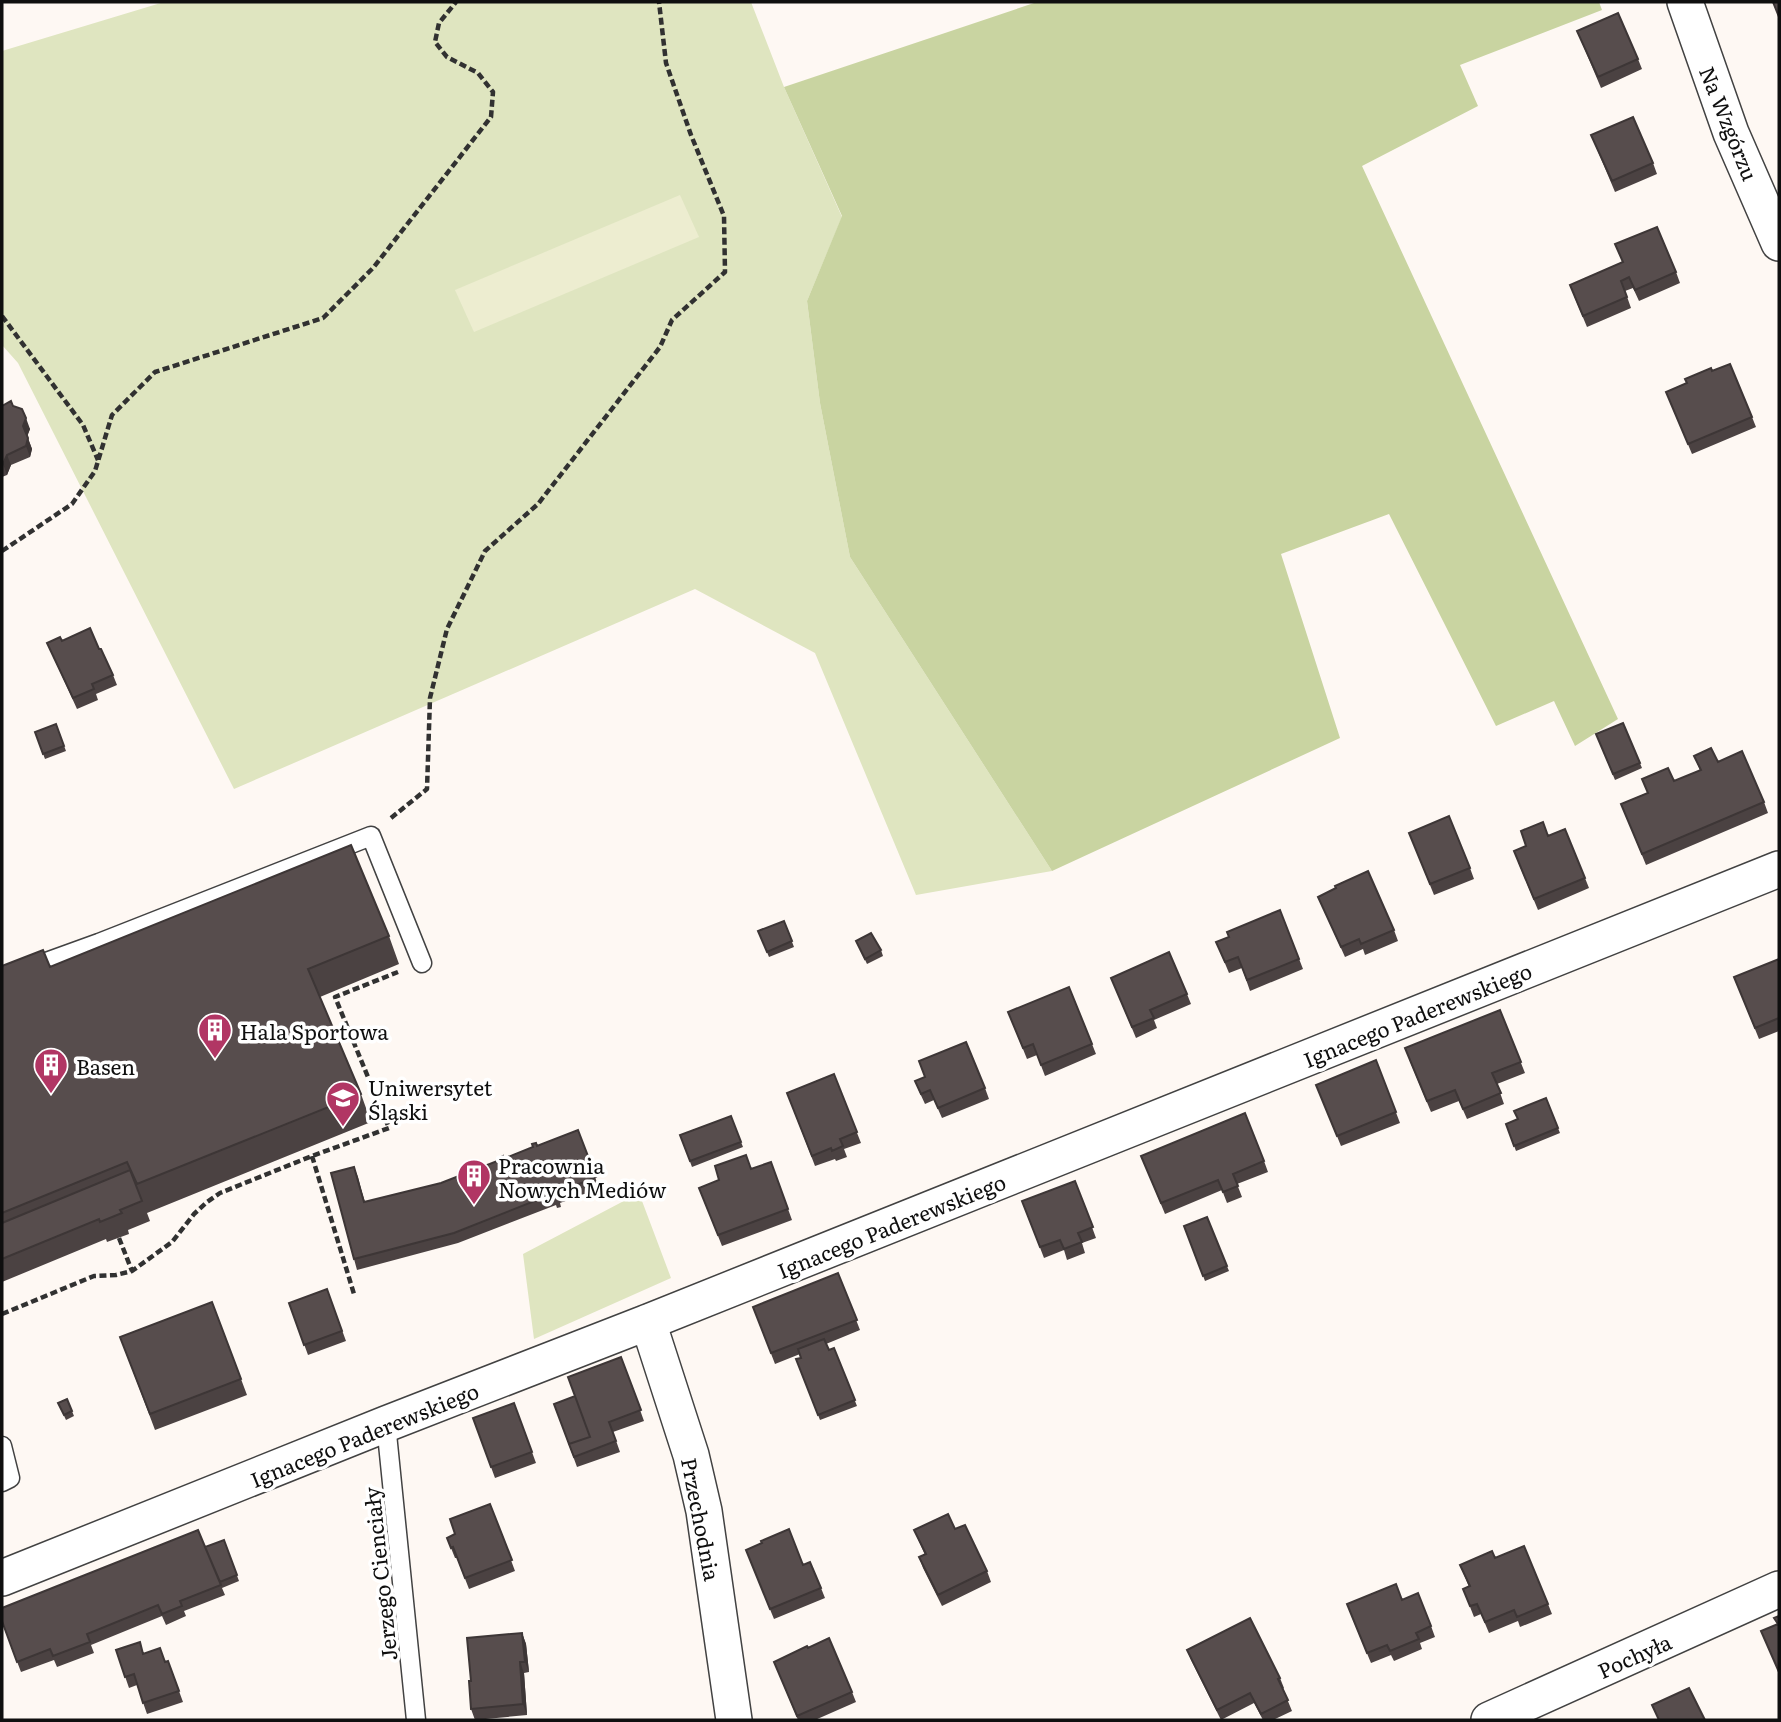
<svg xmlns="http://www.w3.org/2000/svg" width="1781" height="1722" font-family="Literata,serif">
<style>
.green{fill:#dfe5c0}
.forest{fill:#c9d4a1}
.pitch{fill:#ededd0}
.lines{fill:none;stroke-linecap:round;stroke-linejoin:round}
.service-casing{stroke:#424242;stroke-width:21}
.minor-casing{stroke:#424242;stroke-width:38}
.path{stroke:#313131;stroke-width:4.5;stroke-dasharray:7 3.5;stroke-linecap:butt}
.service{stroke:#fff;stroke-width:18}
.minor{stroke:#fff;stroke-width:35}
.wall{fill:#4b4242}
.shaded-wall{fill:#3d3636}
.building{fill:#574d4d;stroke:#3d3636;stroke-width:2}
.labels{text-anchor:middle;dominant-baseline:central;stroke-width:7;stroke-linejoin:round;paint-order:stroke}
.street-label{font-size:21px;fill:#0f0f0f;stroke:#fff}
.poi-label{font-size:21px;fill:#0f0f0f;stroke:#fff;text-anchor:start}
</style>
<rect width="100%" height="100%" fill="#fef8f3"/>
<!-- green -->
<path class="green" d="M164 2H751L784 87 842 217 807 301 820 403 850 557 1052 871 916 895 815 653 695 589 234 789 18 363 2 345V51Z
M639 1193 671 1278 534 1339 523 1254Z"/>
<!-- forest -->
<path class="forest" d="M1037 2H1599L1602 10 1460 65 1478 106 1362 166 1618 719 1575 746 1554 701 1496 726 1389 514 1281 554 1340 738 1052 871 850 557 820 403 807 301 842 216 784 87Z"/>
<!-- pitch -->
<path class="pitch" d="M680 195 699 237 474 332 455 290Z"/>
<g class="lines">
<!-- service casing -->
<g class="service-casing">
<path id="service" d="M2 978 99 943 371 836 422 963
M386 1424 416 1720
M2 1446 10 1478 2 1482"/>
</g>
<!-- minor casing -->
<g class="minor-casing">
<path id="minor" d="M1685 2 1731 133 1779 243
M648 1322 691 1455 704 1511 734 1720
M2 1578 386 1424 648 1322 1779 869
M1489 1720 1779 1589"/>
</g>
<!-- path -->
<path class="path" d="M2 316 83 425 98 460
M2 551 72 504 95 471 112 415 155 372 323 318 373 268 491 117 493 92 478 73 447 57 435 42 439 23 456 2
M391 818 427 789 430 698 447 629 485 551 538 504 660 347 672 320 725 272 724 216 691 135 666 63 659 2
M312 1156 354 1294
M119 1238 132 1271
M2 1314 94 1276 116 1275 132 1271 172 1242 194 1214 207 1202 220 1193 312 1156 389 1128 335 997 398 972"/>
<!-- service -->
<use href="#service" class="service"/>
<!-- minor -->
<use href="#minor" class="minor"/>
</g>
<!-- wall -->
<path class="wall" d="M1577 31 1638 59 1642 69 1601 88Z
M1591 135 1653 163 1657 174 1615 192Z
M1615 244 1676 272 1680 283 1639 301 1633 288 1625 291 1631 308 1587 327 1574 296 1623 263Z
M1712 371 1752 417 1756 427 1692 454 1666 392Z
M2 406H13L30 429 27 436 32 449 30 457 11 465 7 475 2 477Z
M62 641 99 649 113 675 117 685 96 694 98 700 77 709 47 643Z
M1623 723 1642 768 1615 780 1596 734Z
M56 724 66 751 45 759 35 732Z
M1694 756 1718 762 1764 802 1768 813 1646 865 1621 804 1700 770Z
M1413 843 1470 868 1474 879 1434 895Z
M1518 862 1585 878 1589 888 1538 910Z
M1318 897 1394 930 1398 941 1365 955 1363 949 1345 957Z
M1280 910 1303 969 1250 991 1242 968 1229 973 1216 942 1229 937Z
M784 921 794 947 769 957 758 931Z
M389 936 399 964 320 997 361 1094 371 1122 147 1213 144 1205 150 1221 128 1230 129 1234 107 1242 106 1239 2 1282V966L50 967Z
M856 941 881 950 883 956 867 964Z
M1779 959V1031L1759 1039 1734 977Z
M1111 978 1187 994 1191 1004 1154 1020 1157 1028 1136 1038Z
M1500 1010 1525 1073 1497 1084 1504 1104 1467 1119 1459 1101 1431 1112 1409 1059Z
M1012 1022 1092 1044 1096 1054 1045 1076 1037 1055 1027 1059Z
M1376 1060 1400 1123 1341 1146 1316 1085Z
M919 1061 985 1088 989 1099 942 1118 934 1100 925 1104 919 1091 915 1081 925 1077Z
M834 1074 861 1143 844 1149 847 1157 836 1161 835 1159 815 1166 787 1093Z
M1546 1098 1560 1133 1516 1151 1506 1124 1517 1119Z
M731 1116 743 1147 692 1167 680 1135Z
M578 1130 599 1188 593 1190 595 1194 591 1195 590 1192 560 1203 561 1207 557 1208 556 1205 458 1243 357 1270 354 1259V1167L365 1202 441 1183Z
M1141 1156 1264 1161 1268 1172 1237 1184 1242 1197 1227 1203 1222 1190 1165 1214Z
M771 1162 792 1220 722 1246 699 1188Z
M1075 1181 1096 1238 1082 1243 1085 1253 1067 1260 1064 1250 1044 1258 1022 1201Z
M1207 1217 1229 1271 1205 1281 1184 1226Z
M838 1273 860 1330 826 1344 829 1350 834 1348 857 1406 820 1420 796 1359 801 1358 800 1354 775 1364 753 1307Z
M327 1289 346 1341 308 1355 289 1303Z
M212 1302 247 1395 155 1430 120 1337Z
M621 1357 644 1421 613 1432 620 1452 577 1467 554 1404 575 1396Z
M67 1399 74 1416 66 1420 58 1403Z
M514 1403 536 1463 495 1478 473 1418Z
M490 1504 515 1571 469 1589 457 1558H455L447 1538 455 1534Z
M955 1529 987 1571 991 1582 942 1606 923 1568 919 1557 925 1555 914 1530Z
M224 1540 239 1581 222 1588 225 1595 184 1611 186 1616 166 1625 162 1616 91 1645 94 1653 57 1667 54 1660 21 1672 2 1622Z
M1495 1558 1548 1604 1552 1614 1520 1627 1518 1621 1489 1633 1481 1614 1474 1617 1463 1589 1469 1587 1460 1565Z
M750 1561 803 1565 821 1588 825 1598 774 1619Z
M1402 1600 1431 1626 1435 1637 1420 1643 1422 1649 1394 1661 1391 1655 1371 1663 1351 1615Z
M522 1633 526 1644 529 1672 524 1673 527 1715 475 1720 471 1709V1681Z
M116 1650 144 1653 165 1662 168 1661 183 1702 147 1714 137 1685 129 1688Z
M1187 1650 1280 1678 1284 1688 1283 1689 1292 1711 1273 1720H1263L1254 1703 1221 1720 1191 1660Z
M774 1662 852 1692 856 1702 815 1720H798Z"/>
<!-- shaded-wall -->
<path class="shaded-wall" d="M26 418 30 429 27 437 23 426Z
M28 438 32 449 30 457 26 446Z
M7 455 11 465 7 475 3 464Z
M354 1167 358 1177 367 1213 364 1202Z
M522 1633 526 1644 529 1672 525 1662Z
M520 1662 524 1673 527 1715 523 1704Z"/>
<!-- building -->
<path class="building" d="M1773 2H1779V17Z
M1618 13 1638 59 1598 77 1577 31Z
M1633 117 1653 163 1612 181 1591 135Z
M1657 227 1676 272 1635 290 1629 277 1621 281 1627 297 1583 316 1570 285 1623 262 1615 244Z
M1730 364 1752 417 1688 444 1666 392 1687 383 1685 379 1711 368 1712 371Z
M11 401 13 406 22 409 26 418 23 426 28 438 26 446 7 455 3 464 2 465V406Z
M90 628 99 649H101L113 675 92 684 94 689 73 698 47 643 60 637 62 641Z
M1623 723 1640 763 1613 774 1596 734Z
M56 724 64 746 43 754 35 732Z
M1711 748 1718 762 1742 751 1764 802 1642 854 1621 804 1648 793 1642 779 1668 768 1674 781 1701 770 1694 756Z
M1449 816 1470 868 1430 884 1409 833Z
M1543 822 1548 836 1565 829 1585 878 1534 899 1514 851 1526 846 1521 831Z
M351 845 389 936 308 969 361 1094 137 1184 127 1162 2 1213V966L43 950 50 967Z
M1368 871 1394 930 1361 944 1359 939 1341 947 1318 897 1336 888 1335 886Z
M1280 910 1299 959 1247 980 1238 957 1225 962 1216 942 1229 937 1227 932Z
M784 921 792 941 767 952 758 931Z
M871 933 881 950 865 959 856 941Z
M1169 952 1187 994 1150 1010 1154 1018 1132 1027 1111 978Z
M1779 959V1018L1755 1028 1734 977Z
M1069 987 1092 1044 1041 1065 1033 1044 1023 1048 1008 1012Z
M1500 1010 1521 1062 1492 1073 1501 1093 1463 1109 1455 1090 1427 1101 1405 1048Z
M966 1042 985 1088 938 1108 930 1090 921 1094 915 1081 925 1077 919 1061Z
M1376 1060 1396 1112 1337 1136 1316 1085Z
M834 1074 857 1132 840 1139 843 1146 832 1151 831 1148 812 1156 787 1093Z
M1546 1098 1558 1128 1514 1146 1506 1124 1518 1119 1514 1111Z
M1245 1113 1264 1161 1233 1174 1238 1186 1223 1192 1218 1180 1161 1203 1141 1156Z
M731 1116 741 1142 690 1161 680 1135Z
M578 1130 596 1177 589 1180 591 1183 587 1185 586 1181 556 1193 557 1196 553 1197 552 1194 454 1233 354 1259 331 1173 354 1167 364 1202 441 1183 500 1160 499 1158 503 1156V1159L533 1147 532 1144 536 1143 537 1146Z
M746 1155 751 1169 771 1162 788 1209 718 1235 699 1188 719 1180 715 1166Z
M130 1170 142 1201 120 1210 122 1213 100 1222 99 1219 2 1259V1223Z
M1075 1181 1093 1227 1078 1233 1082 1242 1064 1249 1060 1240 1040 1247 1022 1201Z
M1207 1217 1227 1266 1203 1276 1184 1226Z
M838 1273 857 1320 771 1353 753 1307Z
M327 1289 342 1331 304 1345 289 1303Z
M212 1302 241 1379 150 1414 120 1337Z
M824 1339 829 1350 834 1348 855 1400 818 1415 796 1359 801 1358 798 1349Z
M621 1357 641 1410 609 1422 616 1441 574 1457 569 1444 590 1437 568 1377Z
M575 1396 590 1437 569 1444 554 1404Z
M67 1399 72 1411 64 1415 58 1403Z
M514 1403 532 1452 491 1467 473 1418Z
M490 1504 512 1560 465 1578 453 1547 451 1548 447 1538 455 1534 450 1519Z
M948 1514 955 1529 965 1525 987 1571 938 1595 919 1557 926 1554 914 1530Z
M789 1529 803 1565 810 1562 821 1588 770 1609 746 1550 762 1543 761 1541Z
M198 1530 221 1585 180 1601 182 1606 162 1614 158 1605 87 1634 90 1642 53 1656 50 1649 17 1662 2 1621V1608Z
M224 1540 237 1575 220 1582 205 1547Z
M1524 1546 1548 1604 1517 1617 1514 1610 1485 1622 1477 1604 1470 1606 1463 1589 1470 1586 1460 1565 1492 1551 1495 1558Z
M1396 1584 1402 1600 1418 1593 1431 1626 1416 1633 1419 1639 1390 1651 1387 1645 1367 1653 1347 1604Z
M1779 1616V1672L1761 1631 1778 1624 1774 1618Z
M1250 1618 1280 1678 1278 1679 1288 1700 1261 1714 1250 1693 1217 1710 1187 1650Z
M522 1633 525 1662H520L523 1704 471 1709 469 1681H471L467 1638Z
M829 1638 852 1692 797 1716 774 1662 807 1646 808 1648Z
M140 1642 143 1654 160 1648 165 1662 168 1661 179 1691 143 1703 134 1674 125 1677 116 1650Z
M1689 1688 1705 1720H1659L1652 1705Z"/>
<!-- icons -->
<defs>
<g id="building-pin" transform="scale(1.75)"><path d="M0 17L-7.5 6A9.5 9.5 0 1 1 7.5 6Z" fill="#b13664" stroke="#fff"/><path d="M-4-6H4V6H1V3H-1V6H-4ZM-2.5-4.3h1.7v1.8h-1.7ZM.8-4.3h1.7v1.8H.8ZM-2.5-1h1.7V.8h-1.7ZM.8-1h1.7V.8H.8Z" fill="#fff"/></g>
<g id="university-pin" transform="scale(1.75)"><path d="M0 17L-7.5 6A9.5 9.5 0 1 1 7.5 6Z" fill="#b13664" stroke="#fff"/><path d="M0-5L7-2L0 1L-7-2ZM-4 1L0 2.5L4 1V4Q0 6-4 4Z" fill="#fff"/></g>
</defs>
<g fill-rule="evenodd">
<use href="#building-pin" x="215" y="1030"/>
<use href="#building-pin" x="51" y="1065"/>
<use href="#university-pin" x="343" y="1098"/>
<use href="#building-pin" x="474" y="1176"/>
</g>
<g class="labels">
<!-- street labels -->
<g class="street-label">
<text transform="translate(1730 123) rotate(68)">Na Wzgórzu</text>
<text transform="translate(1417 1014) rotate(-22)">Ignacego Paderewskiego</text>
<text transform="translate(891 1225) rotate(-22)">Ignacego Paderewskiego</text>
<text transform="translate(364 1434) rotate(-22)">Ignacego Paderewskiego</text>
<text transform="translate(702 1519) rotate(79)">Przechodnia</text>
<text transform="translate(379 1574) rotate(-96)">Jerzego Cienciały</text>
<text transform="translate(1634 1655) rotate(-24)">Pochyła</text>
</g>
<!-- poi labels -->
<g class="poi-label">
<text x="240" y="1030">Hala Sportowa</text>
<text x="76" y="1065">Basen</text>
<text x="368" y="1086">Uniwersytet<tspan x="368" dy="24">Śląski</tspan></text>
<text x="498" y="1164">Pracownia<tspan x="498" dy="24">Nowych Mediów</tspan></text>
</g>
</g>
<!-- border -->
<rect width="1781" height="1722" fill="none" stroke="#0f0f0f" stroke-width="7"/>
</svg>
